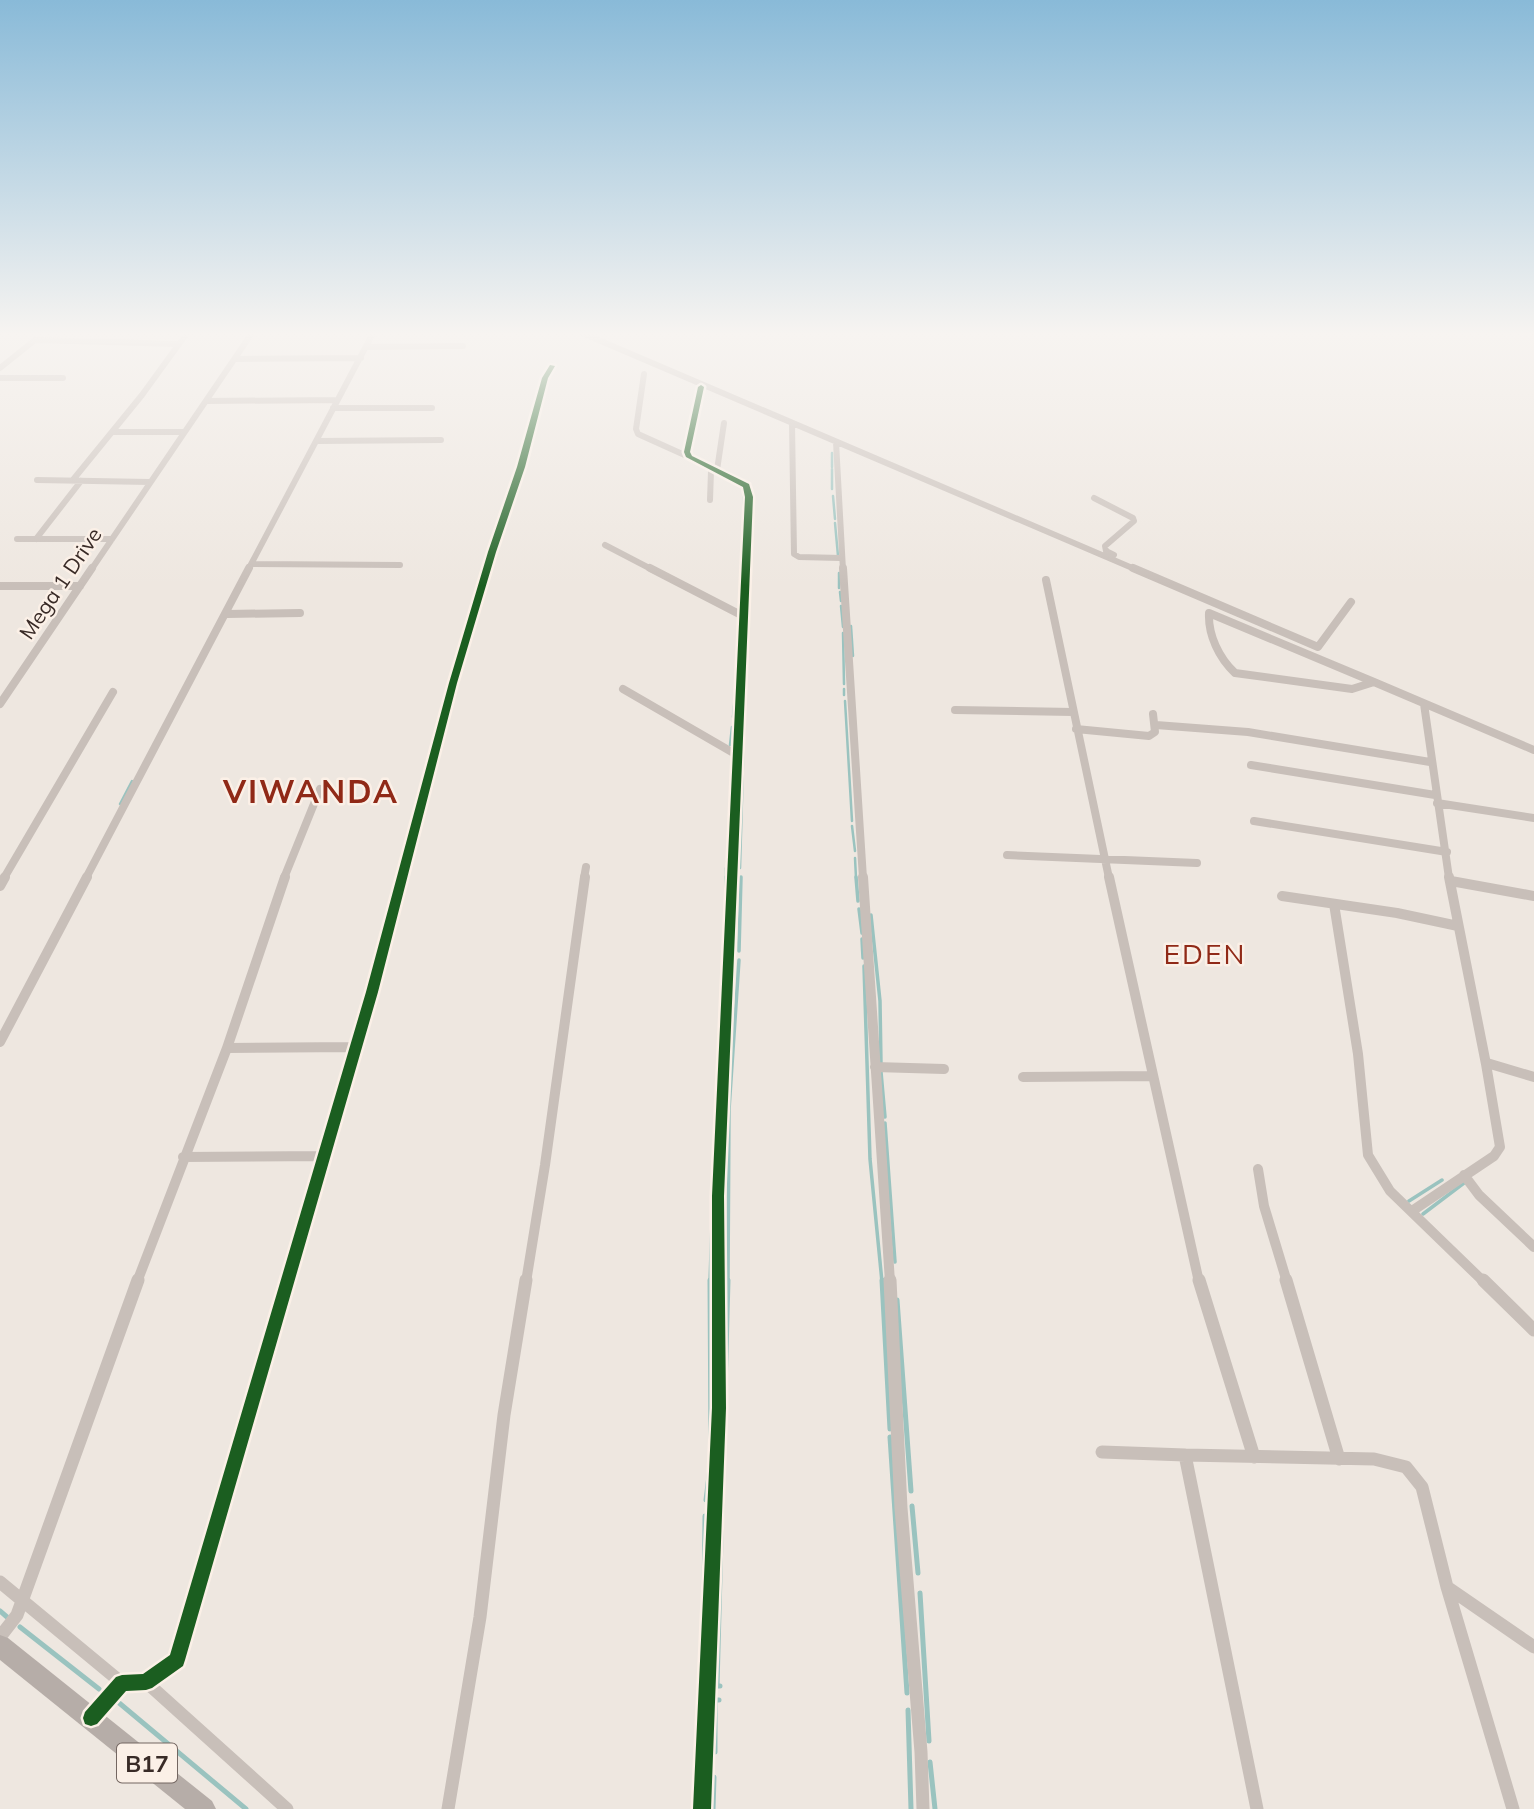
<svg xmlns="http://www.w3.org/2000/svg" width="1534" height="1809" font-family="Mulish,sans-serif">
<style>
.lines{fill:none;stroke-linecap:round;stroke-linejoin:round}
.stream-far2{stroke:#9ac3bf;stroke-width:2.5}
.stream-far1{stroke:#9ac3bf;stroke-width:3.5}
.stream{stroke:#9ac3bf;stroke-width:5}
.minor-far3{stroke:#c8bfb9;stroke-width:6}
.minor-far2{stroke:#c8bfb9;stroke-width:8}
.minor-far1{stroke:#c8bfb9;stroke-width:10}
.minor{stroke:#c8bfb9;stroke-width:13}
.primary{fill:#b6ada8;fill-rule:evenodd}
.cycleway-casing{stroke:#fbf0e7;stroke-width:5}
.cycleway{fill:#1b5e20;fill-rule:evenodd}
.labels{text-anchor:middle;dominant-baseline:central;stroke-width:5;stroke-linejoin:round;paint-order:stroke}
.far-street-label{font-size:21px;fill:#392b27;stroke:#fbf0e7}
.shield{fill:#fbf0e7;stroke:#736661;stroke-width:2}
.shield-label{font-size:23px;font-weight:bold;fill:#392b27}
.quarter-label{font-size:28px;letter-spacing:2px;fill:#902917;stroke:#fbf0e7}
.district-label{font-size:32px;font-weight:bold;letter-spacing:2px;fill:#902917;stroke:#fbf0e7}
</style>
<rect width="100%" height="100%" fill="#eee7e0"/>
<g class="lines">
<!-- stream-far2 -->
<path class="stream-far2" d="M832 453V467
M832 469V489
M725 471 747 482
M750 485 752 493
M833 496 835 519
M835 523 838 556
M839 573V588
M742 582 744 488
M840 592 841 601
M841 606 843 627
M851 626 853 656
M843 633 844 684
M737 668 739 616
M844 689V695
M845 701 852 821
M733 717 737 672
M730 745 732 727
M120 804 132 781
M852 826 855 851
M729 833 731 811
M855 858 856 878
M727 862 729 839
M726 868V878
M740 868 747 625"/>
<!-- stream-far1 -->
<path class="stream-far1" d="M726 877V901
M856 877 858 901
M859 909 862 933
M871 915 880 1001 881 1064
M862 939 863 958
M739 951 741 877
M864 966 870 1159 882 1282
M881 1072 885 1117
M885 1123 895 1262
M714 1148 716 1125
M1409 1201 1442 1180
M1423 1214 1464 1183
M710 1282 714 1161
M728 1282 729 1110 739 960"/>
<!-- stream -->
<path class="stream" d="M710 1280 711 1446
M882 1280 890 1429
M897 1300 911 1491
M890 1437 907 1693
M706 1500 710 1468
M912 1506 918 1573
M920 1593 929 1741
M704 1605 705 1516
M0 1611 7 1617
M20 1627 99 1689
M720 1686H717L728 1280
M118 1702 246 1809
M908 1710 911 1809
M715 1752V1700H719
M930 1762 935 1809
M713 1809 714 1777"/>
<!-- minor-far3 -->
<path class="minor-far3" d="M582 333 1137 570
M366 347 463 346
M235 359 361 358
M0 368 35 340 179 344
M644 374 636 429 638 434 689 457
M0 378H63
M701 387 687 452 689 457 746 486 749 497 746 570
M206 401 337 400
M333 408H432
M792 424 794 554 799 557 841 558
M112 432H184
M318 441 441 440
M836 442 843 570
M37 480 150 482
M72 481 142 395 187 333
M1094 498 1133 518 1134 521 1105 546 1106 551 1114 555
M710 500 711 471 717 470 724 423
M17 539H112
M36 539 81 481
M605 545 653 570
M252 564 400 565
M91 570 252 333
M248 570 373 333
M487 570 521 467 545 378 552 366"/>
<!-- minor-far2 -->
<path class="minor-far2" d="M650 568 743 616
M843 568 863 878
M1133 568 1318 647 1351 602
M1046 580 1109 878
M0 586H80
M1209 613 1374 682 1352 689 1235 673C1219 658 1208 635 1209 613Z
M227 614 300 613
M1374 682 1534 750
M623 689 737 755
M0 704 92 568
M1424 704 1449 878
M955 710 1073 712
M1156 725 1248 732 1430 762
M1076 729 1149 736 1155 732 1153 714
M1251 765 1435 795
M1437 803 1534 818
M1254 821 1447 852
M1007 855 1197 863
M4 878 113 692
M86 878 249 568
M284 878 320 789
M402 878 453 683 487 568
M584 878 586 867
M732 878 746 568"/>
<!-- minor-far1 -->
<path class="minor-far1" d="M863 877 890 1282
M1109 877 1199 1282
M1451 881 1534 896
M0 886 5 877
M1282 896 1397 913 1458 926
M1334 904 1358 1054 1368 1155 1390 1191 1484 1282
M0 1042 87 877
M227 1048 354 1047
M1487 1063 1534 1077
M875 1067 944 1069
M1023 1077 1152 1076
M183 1157 324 1156
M1258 1169 1264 1206 1287 1282
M1464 1175 1479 1195 1534 1247
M1412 1211 1494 1156 1500 1147 1486 1064 1449 877
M137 1282 227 1048 285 877
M287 1282 372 992 402 877
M526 1282 545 1165 585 877
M718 1282V1196L732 877"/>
<!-- minor -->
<path class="minor" d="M890 1280 901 1508 921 1752 923 1809
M1199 1280 1254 1457
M1286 1280 1339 1459
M1483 1280 1534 1330
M1102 1452 1185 1455
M0 1582 122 1683
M1447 1587 1534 1647
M0 1637 17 1615 138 1280
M146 1682 287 1809
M91 1718 122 1683 146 1682 177 1660 288 1280
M448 1809 480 1617 504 1415 526 1280
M702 1809 719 1408 718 1280
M1257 1809 1185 1455 1374 1459 1406 1467 1422 1487 1447 1587 1513 1809"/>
<!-- primary -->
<path class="primary" d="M0 1635 8 1638 212 1801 216 1809H185L0 1660Z"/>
<!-- cycleway casing -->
<g class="cycleway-casing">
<path id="cycleway" d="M550 365 555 366 548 378 525 467 496 552 457 683 378 992 185 1660 183 1666 152 1688 146 1690 126 1691 97 1724 91 1726 85 1724 83 1718 85 1712 116 1677 122 1675 143 1674 170 1655 366 992 449 683 488 552 517 467 542 378Z
M701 385 704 387 690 452 692 456 749 484 753 497 724 1196 726 1408 711 1809H693L712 1408V1196L745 497 743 487 686 457 684 452 698 387Z"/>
</g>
<!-- cycleway -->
<use href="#cycleway" class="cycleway"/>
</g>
<!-- sky -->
<linearGradient id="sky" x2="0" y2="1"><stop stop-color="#89bad8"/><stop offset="0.57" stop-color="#f7f4f1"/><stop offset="1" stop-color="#f7f4f1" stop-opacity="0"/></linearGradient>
<rect width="1534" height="586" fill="url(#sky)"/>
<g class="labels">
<!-- far-street labels -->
<g class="far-street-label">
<text transform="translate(60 583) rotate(-56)">Mega 1 Drive</text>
</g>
<!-- shield labels -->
<rect class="shield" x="117" y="1743.5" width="60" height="39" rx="5"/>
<g class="shield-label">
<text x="147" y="1763">B17</text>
</g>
<!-- quarter labels -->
<g class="quarter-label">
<text x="1205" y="953">EDEN</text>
</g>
<!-- district labels -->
<g class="district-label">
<text x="311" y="791">VIWANDA</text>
</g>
</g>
</svg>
